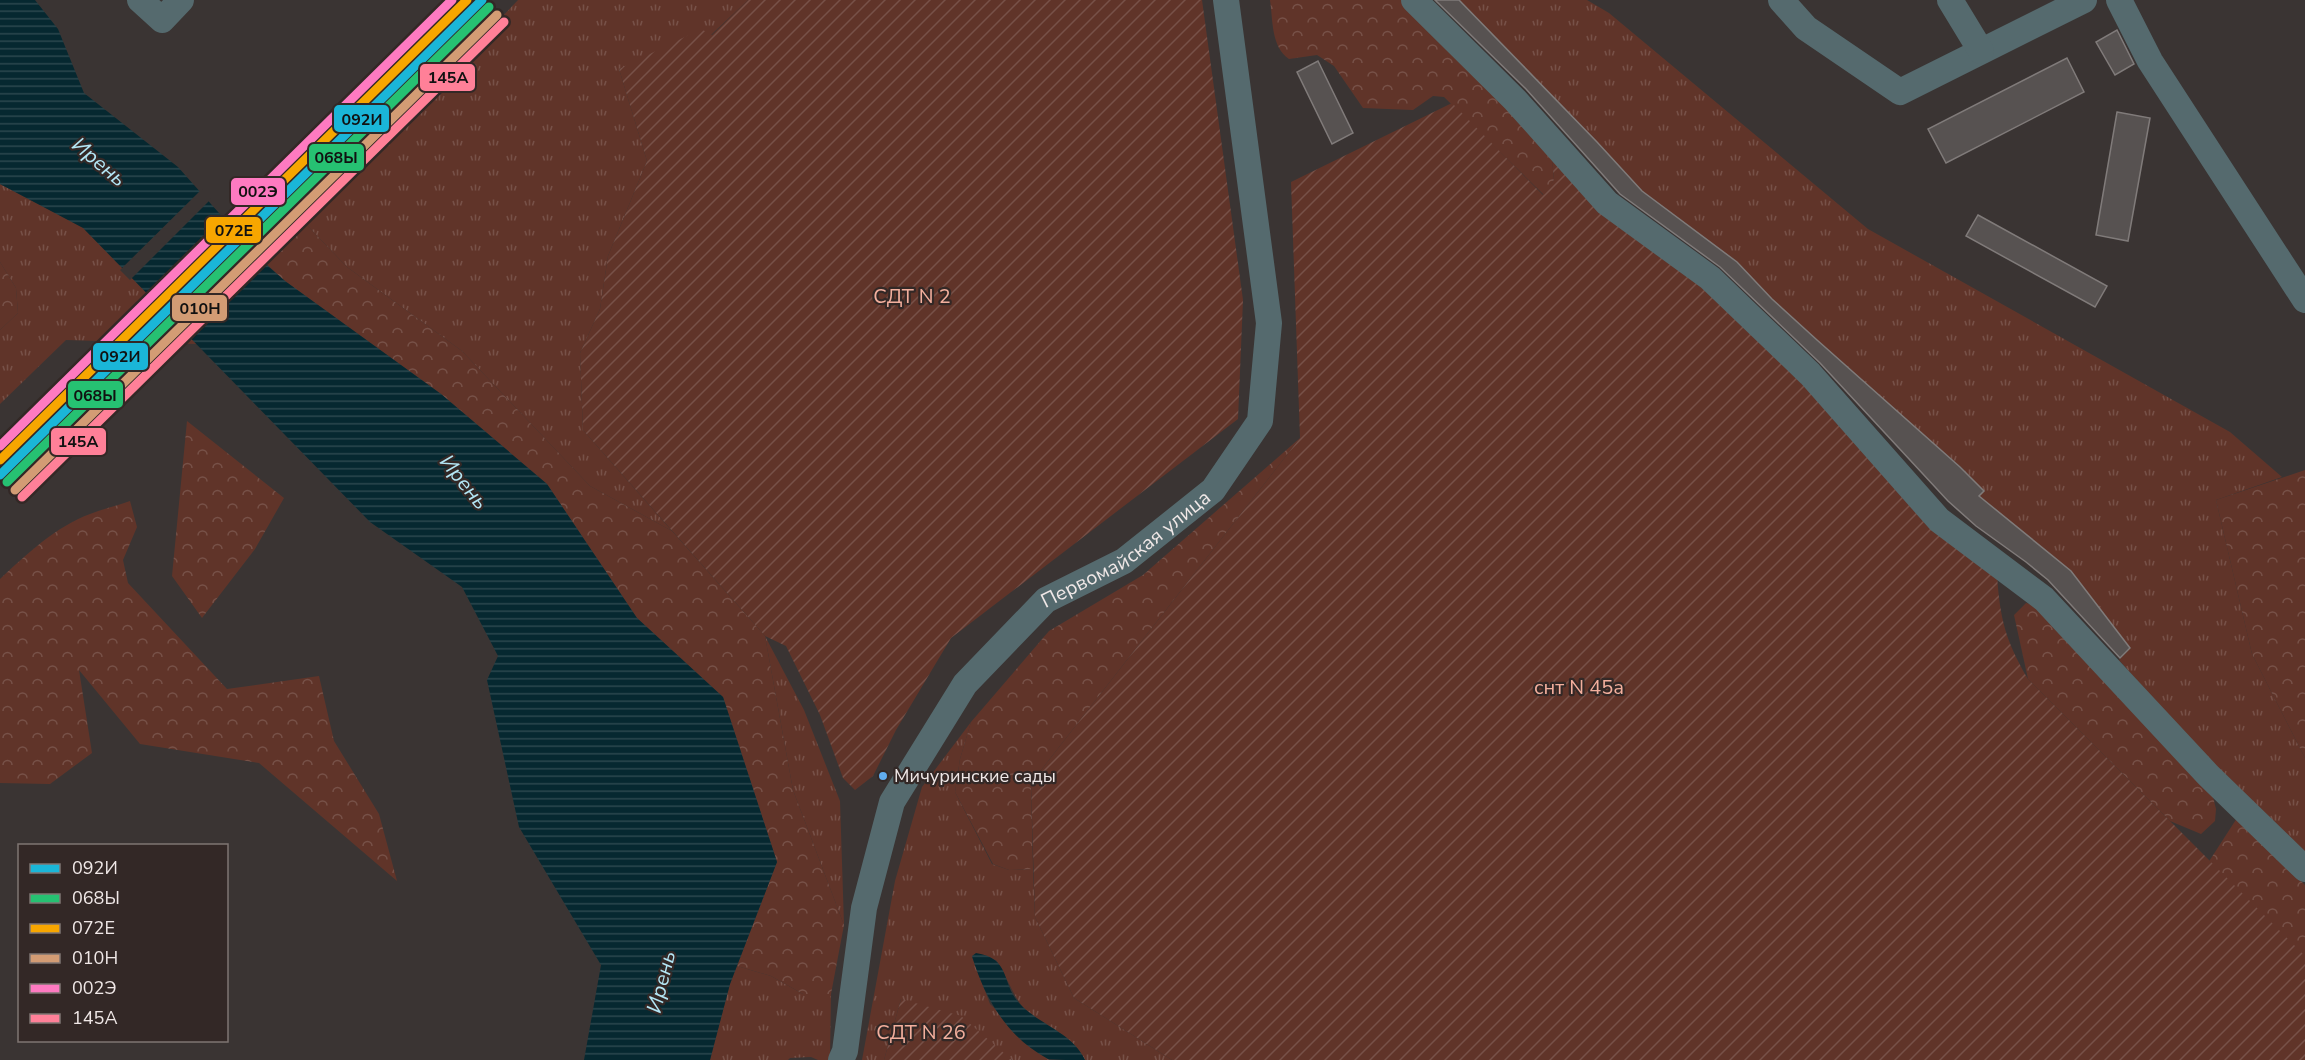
<svg xmlns="http://www.w3.org/2000/svg" width="2305" height="1060" font-family="'Nunito Sans',sans-serif">
<style>
.grass{fill:url(#grass-tufts)}
.forest{fill:url(#forest-crowns)}
.garden{fill:url(#garden-furrows)}
.water{fill:url(#water-rules)}
.pier{fill:#3a3433}
.building{fill:#575251;stroke:#807b7a;stroke-width:1.5}
.lines{fill:none;stroke-linecap:round;stroke-linejoin:round}
.minor{stroke:#556a6e;stroke-width:26}
.rail-1-casing{stroke:#332826;stroke-width:14}
.rail-2-casing{stroke:#332826;stroke-width:14}
.rail-3-casing{stroke:#332826;stroke-width:14}
.rail-4-casing{stroke:#332826;stroke-width:14}
.rail-5-casing{stroke:#332826;stroke-width:14}
.rail-6-casing{stroke:#332826;stroke-width:14}
.rail-1{stroke:#1ab6d8;stroke-width:9}
.rail-2{stroke:#26c172;stroke-width:9}
.rail-3{stroke:#f7a600;stroke-width:9}
.rail-4{stroke:#d39c74;stroke-width:9}
.rail-5{stroke:#fe7ac1;stroke-width:9}
.rail-6{stroke:#ff8098;stroke-width:9}
.bus-dot{fill:#60acee;stroke:#332826;stroke-width:2}
.labels{text-anchor:middle;dominant-baseline:central;stroke-width:4.5;stroke-linejoin:round;paint-order:stroke}
.bus-label{font-size:18px;fill:#f0e8e7;stroke:#332826;text-anchor:start}
.park-label{font-size:20px;fill:#f3af9d;stroke:#332826}
.street-label{font-size:20px;fill:#f0e8e7;stroke:#332826}
.water-label{font-size:21px;font-style:italic;fill:#b3e6f5;stroke:#332826}
.line-badge{stroke:#332826;stroke-width:2}
.pale-badge-label{font-size:16px;text-anchor:middle;font-weight:bold;fill:#111}
</style>
<defs>
<pattern id="grass-tufts" width="24" height="20" patternUnits="userSpaceOnUse" patternTransform="scale(1.5)"><rect width="24" height="20" fill="#603429"/><path d="M3 7l-1-3M5 7V3M7 7l1-3M15 17l-1-3M17 17v-4M19 17l1-3" fill="none" stroke="#775148"/></pattern>
<pattern id="forest-crowns" width="20" height="18" patternUnits="userSpaceOnUse" patternTransform="scale(1.5)"><rect width="20" height="18" fill="#603429"/><path d="M2 6a3 3 0 1 1 6 0M12 15a3 3 0 1 1 6 0" fill="none" stroke="#775148"/></pattern>
<pattern id="garden-furrows" width="10" height="10" patternUnits="userSpaceOnUse" patternTransform="scale(1.5)"><rect width="10" height="10" fill="#603429"/><path d="M-1 1l2-2M0 10L10 0M9 11l2-2" fill="none" stroke="#775148"/></pattern>
<pattern id="water-rules" width="6" height="5" patternUnits="userSpaceOnUse" patternTransform="scale(1.5)"><rect width="6" height="5" fill="#062830"/><path d="M0 2.5h6" fill="none" stroke="#2b474e"/></pattern>
</defs>
<rect width="100%" height="100%" fill="#3a3433"/>
<!-- grass -->
<path class="grass" d="M518 0H748L711 35 619 69 647 161 608 256 600 309 580 353 583 430 672 531 590 486 462 351 347 267 302 220 413 110Z
M1459 0H1587L1609 13 1868 229 2230 432 2282 477 2216 500 2252 654 2305 758V859L2219 774 2119 660 2130 648 2071 571 1979 496 1984 491 1961 467 1901 416 1772 299 1737 262 1642 191 1597 142Z
M0 184 83 227 197 344 66 340 0 404V330L18 313 16 288 0 262Z
M765 636 804 710 840 801 844 925 793 790Z
M971 722 960 759 955 792 992 864 1009 870 1033 869 1035 917 1074 998 1172 1060H1085C1078 1046 1061 1033 1047 1025 1041 1021 1033 1018 1027 1012 1013 997 1008 978 996 960L972 957 990 1004 1049 1060H1012L901 999 884 1060H862L895 881 922 787Z
M737 966 771 976 803 994H831L830 1060H818L811 1057 790 1058 788 1060H710L730 984Z"/>
<!-- forest -->
<path class="forest" d="M1270 0H1403L1524 119 1552 159 1554 180 1544 195 1444 97 1433 96 1413 110 1363 108 1334 66 1317 55 1289 59C1271 47 1273 20 1270 0Z
M302 220 347 267 462 351 590 486 672 531 765 636 793 790 844 925 831 994H803L771 976 737 966 777 862 723 697 637 618 547 484 441 394 285 281 262 260Z
M0 262 16 288 18 313 0 330Z
M187 421 284 498 255 549 202 618 172 576Z
M1300 438 1031 783 1033 869 1009 870 993 864 955 792 960 759 971 722 1049 631 1143 575Z
M2305 470V758L2252 654 2216 500Z
M130 501 137 527 123 560 128 583 227 689 319 676 334 741 379 814 397 881 259 763 140 744 79 670 92 753 50 784 0 783V579C27 554 55 527 90 514 103 509 116 506 130 501Z
M2026 603 2039 606 2212 793 2216 809 2215 821 2201 834 2170 821 2028 679 2014 615Z
M2237 818 2305 885V960L2197 880Z"/>
<!-- garden -->
<path class="garden" d="M748 0H1202L1243 300 1238 419 951 638 896 730 873 776 855 790 843 778 820 715 786 646 765 636 583 430 580 353 600 309 608 256 647 161 619 69 701 29 712 35Z
M1452 103 1543 195 1554 180 1552 159 1687 271 1997 575C2000 618 2005 640 2028 679L2305 956V1060H1172L1074 998 1035 917 1031 783 1300 438 1291 182Z
M901 999 961 1016 1012 1060H884Z"/>
<!-- water -->
<path class="water" d="M0 0H35L58 29 84 93 178 167 261 260 285 281 441 394 547 484 637 618 723 697 777 862 730 984 710 1060H584L601 965 519 827 487 680 498 656 462 587 370 522 83 228 0 184Z
M976 953C1011 958 1001 983 1019 1003 1039 1025 1072 1032 1085 1060 1075 1060 1056 1060 1048 1059 1007 1037 985 999 972 956Z"/>
<!-- pier -->
<path class="pier" d="M202 189 211 199 130 280 120 270Z
M240 231 248 240 168 319 160 310Z"/>
<!-- building -->
<path class="building" d="M1435 0H1459L1597 142 1642 191 1737 262 1772 299 1817 340 1960 467 1984 491 1979 496 2071 571 2130 648 2120 658 2048 580 2026 562 1976 526 1948 501 1820 363 1720 267 1620 194 1526 89Z
M2117 30 2134 64 2115 75 2096 42Z
M2067 58 2084 92 1946 163 1928 129Z
M1318 61 1353 133 1332 144 1297 72Z
M2117 112 2150 118 2128 241 2096 235Z
M1978 215 2107 286 2095 307 1966 236Z"/>
<g class="lines">
<!-- minor -->
<g class="minor">
<path d="M140 0 162 20 181 0"/>
<path d="M1414 0 1515 100 1607 203 1710 278 1810 374 1939 520 2044 599 2208 775 2305 869"/>
<path d="M1781 0 1806 28 1900 92 2084 0"/>
<path d="M1950 0 1981 51"/>
<path d="M2119 0 2150 61 2305 300"/>
<path id="s1" d="M841 1060 845 1051 864 908 892 802 965 684 1046 600 1124 561 1213 490 1260 421 1269 323 1226 0"/>
</g>
<!-- rail-1 casing -->
<g class="rail-1-casing">
<path id="rail-1" d="M0 475 482 0"/>
</g>
<!-- rail-2 casing -->
<g class="rail-2-casing">
<path id="rail-2" d="M7 482 489 7"/>
</g>
<!-- rail-3 casing -->
<g class="rail-3-casing">
<path id="rail-3" d="M0 460 467 0"/>
</g>
<!-- rail-4 casing -->
<g class="rail-4-casing">
<path id="rail-4" d="M15 490 497 15"/>
</g>
<!-- rail-5 casing -->
<g class="rail-5-casing">
<path id="rail-5" d="M0 446 452 0"/>
</g>
<!-- rail-6 casing -->
<g class="rail-6-casing">
<path id="rail-6" d="M22 497 504 22"/>
</g>
<!-- rail-1 -->
<use href="#rail-1" class="rail-1"/>
<!-- rail-2 -->
<use href="#rail-2" class="rail-2"/>
<!-- rail-3 -->
<use href="#rail-3" class="rail-3"/>
<!-- rail-4 -->
<use href="#rail-4" class="rail-4"/>
<!-- rail-5 -->
<use href="#rail-5" class="rail-5"/>
<!-- rail-6 -->
<use href="#rail-6" class="rail-6"/>
</g>
<!-- markers -->
<circle class="bus-dot" cx="883" cy="776" r="5"/>
<g class="labels">
<!-- bus labels -->
<g class="bus-label">
<text x="894" y="776">Мичуринские сады</text>
</g>
<!-- park labels -->
<g class="park-label">
<text x="912" y="296">СДТ N 2</text>
<text x="1579" y="687">снт N 45а</text>
<text x="921" y="1032">СДТ N 26</text>
</g>
<!-- street labels -->
<g class="street-label">
<text stroke="none"><textPath href="#s1" startOffset="614">Первомайская улица</textPath></text>
</g>
<!-- water labels -->
<g class="water-label">
<text transform="translate(99 162) rotate(40)">Ирень</text>
<text transform="translate(464 482) rotate(51)">Ирень</text>
<text transform="translate(661 982) rotate(-76)">Ирень</text>
</g>
</g>
<g class="line-badge">
<rect x="419" y="63" width="57" height="29" rx="6" fill="#ff8098"/>
<rect x="333" y="104" width="57" height="29" rx="6" fill="#1ab6d8"/>
<rect x="308" y="143" width="57" height="29" rx="6" fill="#26c172"/>
<rect x="230" y="177" width="56" height="29" rx="6" fill="#fe7ac1"/>
<rect x="205" y="216" width="57" height="28" rx="6" fill="#f7a600"/>
<rect x="171" y="294" width="57" height="28" rx="6" fill="#d39c74"/>
<rect x="92" y="342" width="57" height="29" rx="6" fill="#1ab6d8"/>
<rect x="67" y="380" width="57" height="29" rx="6" fill="#26c172"/>
<rect x="50" y="427" width="57" height="29" rx="6" fill="#ff8098"/>
</g>
<g class="pale-badge-label">
<text x="448" y="83">145А</text>
<text x="362" y="125">092И</text>
<text x="336" y="163">068Ы</text>
<text x="258" y="197">002Э</text>
<text x="234" y="236">072Е</text>
<text x="200" y="314">010Н</text>
<text x="120" y="362">092И</text>
<text x="95" y="401">068Ы</text>
<text x="78" y="447">145А</text>
</g>
<!-- legend -->
<rect x="18" y="844" width="210" height="198" fill="#332826" stroke="#7f7573" stroke-width="1.5"/>
<rect x="30" y="864" width="30" height="9" fill="#1ab6d8" stroke="#7f7573" stroke-width="1.5"/>
<text x="72" y="874" font-size="18" fill="#f0e8e7">092И</text>
<rect x="30" y="894" width="30" height="9" fill="#26c172" stroke="#7f7573" stroke-width="1.5"/>
<text x="72" y="904" font-size="18" fill="#f0e8e7">068Ы</text>
<rect x="30" y="924" width="30" height="9" fill="#f7a600" stroke="#7f7573" stroke-width="1.5"/>
<text x="72" y="934" font-size="18" fill="#f0e8e7">072Е</text>
<rect x="30" y="954" width="30" height="9" fill="#d39c74" stroke="#7f7573" stroke-width="1.5"/>
<text x="72" y="964" font-size="18" fill="#f0e8e7">010Н</text>
<rect x="30" y="984" width="30" height="9" fill="#fe7ac1" stroke="#7f7573" stroke-width="1.5"/>
<text x="72" y="994" font-size="18" fill="#f0e8e7">002Э</text>
<rect x="30" y="1014" width="30" height="9" fill="#ff8098" stroke="#7f7573" stroke-width="1.5"/>
<text x="72" y="1024" font-size="18" fill="#f0e8e7">145А</text>
</svg>
